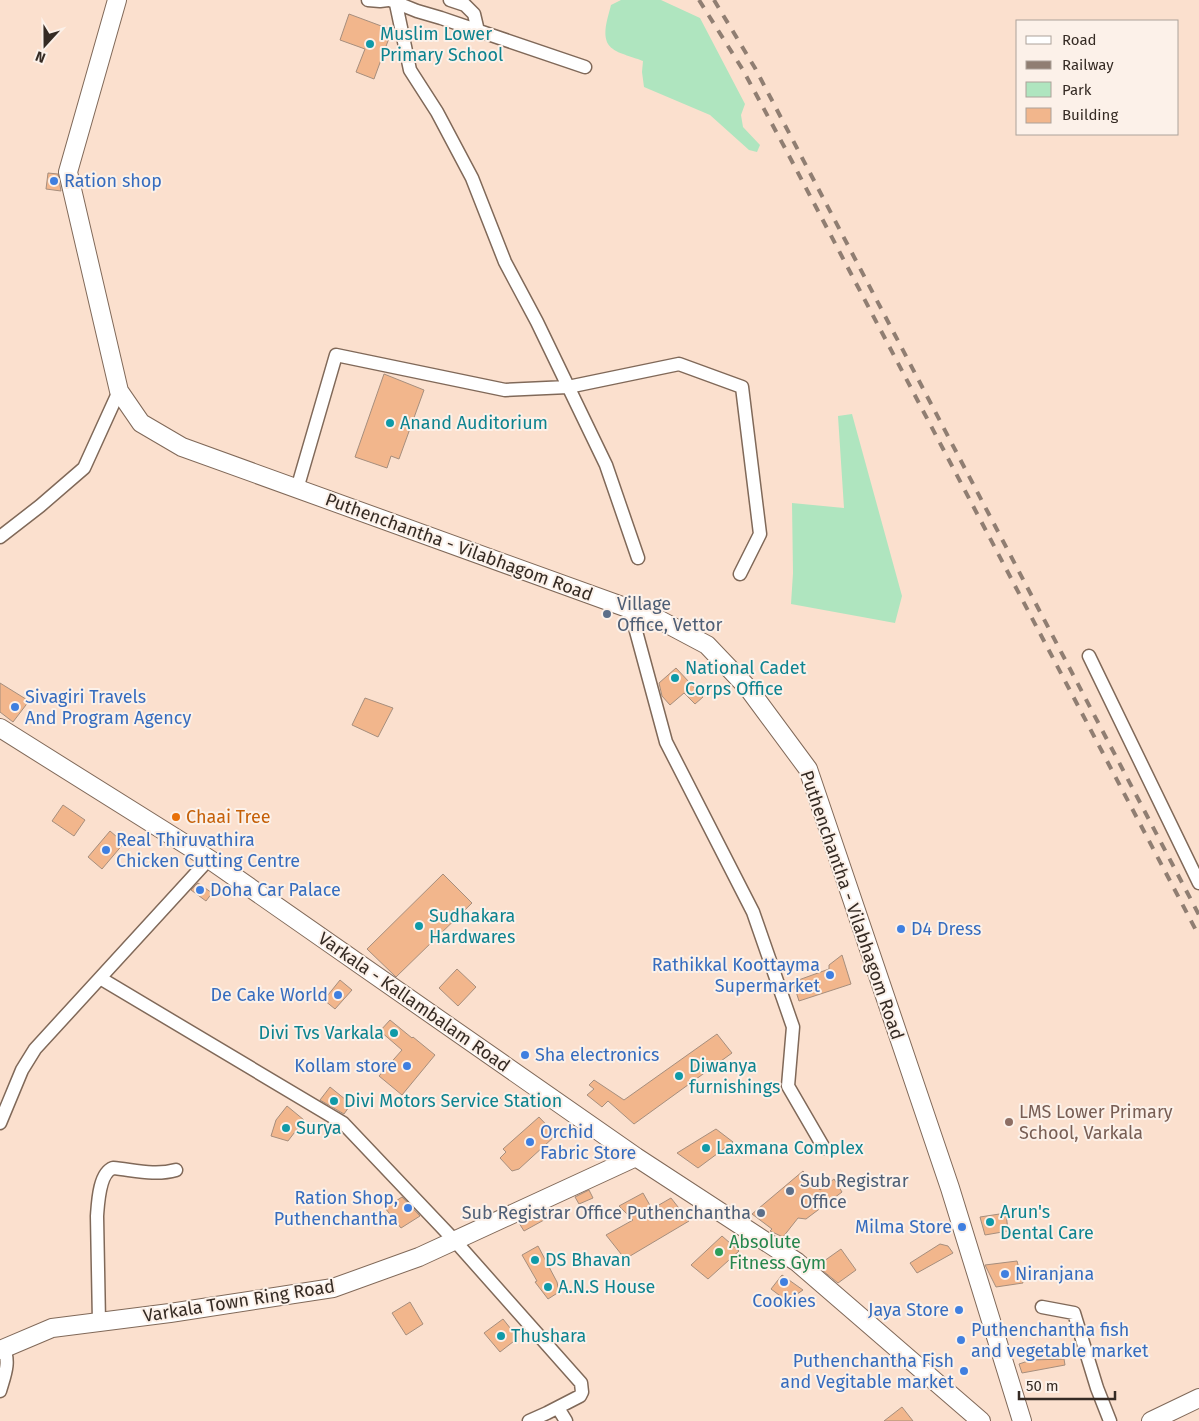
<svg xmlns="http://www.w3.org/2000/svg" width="1199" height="1421" font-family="'Fira Sans',sans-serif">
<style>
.green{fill:#afe5bf}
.building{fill:#f2b68c;stroke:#a68e7d}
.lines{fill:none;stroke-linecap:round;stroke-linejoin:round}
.minor-casing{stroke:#806959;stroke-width:15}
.secondary-casing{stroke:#806959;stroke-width:20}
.minor{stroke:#fff;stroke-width:12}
.secondary{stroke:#fff;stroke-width:18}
.rail{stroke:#907e72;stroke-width:4;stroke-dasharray:9 9;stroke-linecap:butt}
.culture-dot{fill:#0f9aa8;stroke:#fcf1e9;stroke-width:2}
.shop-dot{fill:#3f7fe0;stroke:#fcf1e9;stroke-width:2}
.service-dot{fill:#5c6f8a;stroke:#fcf1e9;stroke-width:2}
.food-dot{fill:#e8710a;stroke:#fcf1e9;stroke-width:2}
.education-dot{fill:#8d6e63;stroke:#fcf1e9;stroke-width:2}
.leisure-dot{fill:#2e9e5b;stroke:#fcf1e9;stroke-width:2}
.labels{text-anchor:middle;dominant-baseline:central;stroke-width:4;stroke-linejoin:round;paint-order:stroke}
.culture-label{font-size:18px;fill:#0d838f;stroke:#fcf1e9;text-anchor:start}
.shop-label{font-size:18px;fill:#366cbe;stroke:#fcf1e9;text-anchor:start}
.street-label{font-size:18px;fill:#352b24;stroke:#fcf1e9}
.service-label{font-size:18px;fill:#4e5e75;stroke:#fcf1e9;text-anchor:start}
.food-label{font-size:18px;fill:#c56008;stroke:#fcf1e9;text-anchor:start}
.education-label{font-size:18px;fill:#785e54;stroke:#fcf1e9;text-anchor:start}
.leisure-label{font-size:18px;fill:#27864d;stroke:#fcf1e9;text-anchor:start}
</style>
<rect width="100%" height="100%" fill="#fbe0ce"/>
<!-- green -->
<path class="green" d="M621 0H661L700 18 745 104 741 115 743 127 760 145 757 152 749 150 710 115 644 87 642 72 643 61C636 58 617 53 613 49 599 40 608 18 611 5Z
M852 414 902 596 895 623 791 604 793 573 792 503 844 508 838 416Z"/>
<!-- building -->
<path class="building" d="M349 14 392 30 374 79 356 72 365 49 340 40Z
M48 173 58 174 61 191 46 189Z
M384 374 424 390 399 459 391 456 387 468 355 457Z
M676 668 703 697 695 704 684 693 670 705 662 696 659 683Z
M0 683 29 701 13 722 0 712Z
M365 698 393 708 378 737 352 725Z
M63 805 85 820 74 836 52 821Z
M110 831 124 843 102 869 88 857Z
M443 874 472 903 396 977 367 949Z
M198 883 212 893 206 901 191 890Z
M842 955 851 984 799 1001 793 982 829 969V965Z
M457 969 476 987 458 1006 439 988Z
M340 980 352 990 335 1009 324 1000Z
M390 1020 412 1038 413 1037 435 1055 402 1095 379 1076 402 1050 380 1031Z
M717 1034 732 1053 634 1124 608 1101 602 1107 587 1095 594 1089 589 1085 594 1080 624 1100Z
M330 1087 351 1104 344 1114 320 1100Z
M287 1106 304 1120 288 1141 271 1136 276 1120Z
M539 1117 556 1135 519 1169 512 1171 500 1158 506 1152 503 1149Z
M716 1129 733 1142 698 1168 677 1153Z
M803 1171 820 1190 834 1179 842 1192 806 1219 798 1218 783 1237 770 1231 772 1229 752 1214Z
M589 1190 593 1198 579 1204 575 1197Z
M643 1193 652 1209 671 1198 689 1221 625 1259 606 1235 633 1220 619 1206Z
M402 1197 420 1216 401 1228 385 1208Z
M550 1209 553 1215 524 1231 519 1223Z
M1006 1213 1008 1231 985 1235 980 1217Z
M722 1236 739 1251 708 1279 691 1265Z
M940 1244 948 1246 953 1253 917 1273 910 1263Z
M538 1246 557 1282 559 1292 548 1299 535 1282 537 1281 522 1255Z
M841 1249 856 1270 838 1283 817 1266Z
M1017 1261 1023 1283 996 1287 985 1265Z
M782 1275 803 1290 787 1301 771 1289Z
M410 1302 423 1324 406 1335 392 1313Z
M503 1319 518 1338 500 1352 484 1333Z
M1064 1359 1065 1365 1022 1373 1019 1364 1031 1360Z
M902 1407 913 1421H884Z"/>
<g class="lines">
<!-- minor casing -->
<g class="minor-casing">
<path id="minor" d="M368 0 380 1 388 0
M450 0 465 5 474 14 478 31
M392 1 417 11 441 18 585 67
M396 4 410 70 437 112 472 178 505 262 537 322 606 465 638 558
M297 489 336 355 505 390 568 387 679 364 742 387 760 534 740 574
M0 537 40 506 84 468 119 391
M630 609 666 742 753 912 793 1027 788 1086 824 1148
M1089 656 1199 883
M209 859 100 978 343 1123 455 1241 581 1383 582 1392 580 1396 547 1413 529 1421
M0 1123 22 1070 35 1049 100 978
M1042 1307 1074 1313 1097 1388 1110 1421
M99 1322 97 1216C98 1203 99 1173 113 1168 134 1170 155 1176 176 1170
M0 1391C4 1377 11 1361 3 1348
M558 1408 566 1421"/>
</g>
<!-- secondary casing -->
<g class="secondary-casing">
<path id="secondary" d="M117 0 68 172 119 391 141 423 182 447 658 619 707 645 748 688 808 769 950 1188 1022 1421
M0 728 209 859 636 1157 797 1262 981 1421
M0 1350 52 1328 170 1313 333 1288 419 1257 636 1157
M1151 1421 1199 1398"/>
</g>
<!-- minor -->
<use href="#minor" class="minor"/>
<!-- secondary -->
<use href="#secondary" class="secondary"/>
<!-- rail -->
<path class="rail" d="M699 0 743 70 786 150 1199 936
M714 0 755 68 1199 915"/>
</g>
<!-- markers -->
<g class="culture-dot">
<circle cx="370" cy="44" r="5"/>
<circle cx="390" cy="423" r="5"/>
<circle cx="675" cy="678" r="5"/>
<circle cx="419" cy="926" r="5"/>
<circle cx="394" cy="1033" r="5"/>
<circle cx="679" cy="1076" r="5"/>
<circle cx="334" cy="1101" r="5"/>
<circle cx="286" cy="1128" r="5"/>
<circle cx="706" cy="1148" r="5"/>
<circle cx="990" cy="1222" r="5"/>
<circle cx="535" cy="1260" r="5"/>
<circle cx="548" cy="1287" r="5"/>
<circle cx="501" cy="1336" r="5"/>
</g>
<g class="shop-dot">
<circle cx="54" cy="181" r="5"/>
<circle cx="15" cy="707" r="5"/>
<circle cx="106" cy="850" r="5"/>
<circle cx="200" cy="890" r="5"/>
<circle cx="901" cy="929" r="5"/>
<circle cx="830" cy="975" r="5"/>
<circle cx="338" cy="995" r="5"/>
<circle cx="525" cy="1055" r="5"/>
<circle cx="407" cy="1066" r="5"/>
<circle cx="530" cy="1142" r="5"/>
<circle cx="408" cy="1208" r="5"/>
<circle cx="962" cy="1227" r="5"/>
<circle cx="1005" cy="1274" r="5"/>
<circle cx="784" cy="1282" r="5"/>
<circle cx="959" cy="1310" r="5"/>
<circle cx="961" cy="1340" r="5"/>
<circle cx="964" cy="1371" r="5"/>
</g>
<g class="service-dot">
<circle cx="607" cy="614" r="5"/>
<circle cx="790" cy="1191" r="5"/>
<circle cx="761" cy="1213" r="5"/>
</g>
<circle class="food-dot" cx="176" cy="817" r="5"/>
<circle class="education-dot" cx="1009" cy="1122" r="5"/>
<circle class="leisure-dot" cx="719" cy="1252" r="5"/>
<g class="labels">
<!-- culture labels -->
<g class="culture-label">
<text x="380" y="34">Muslim Lower<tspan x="380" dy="21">Primary School</tspan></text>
<text x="400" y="423">Anand Auditorium</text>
<text x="685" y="668">National Cadet<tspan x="685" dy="21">Corps Office</tspan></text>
<text x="429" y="916">Sudhakara<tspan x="429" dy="21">Hardwares</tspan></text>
<text x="384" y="1033" text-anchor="end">Divi Tvs Varkala</text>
<text x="689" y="1066">Diwanya<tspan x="689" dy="21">furnishings</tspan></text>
<text x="344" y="1101">Divi Motors Service Station</text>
<text x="296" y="1128">Surya</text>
<text x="716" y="1148">Laxmana Complex</text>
<text x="1000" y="1212">Arun's<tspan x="1000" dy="21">Dental Care</tspan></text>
<text x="545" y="1260">DS Bhavan</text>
<text x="558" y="1287">A.N.S House</text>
<text x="511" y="1336">Thushara</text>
</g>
<!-- shop labels -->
<g class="shop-label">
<text x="64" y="181">Ration shop</text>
<text x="25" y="697">Sivagiri Travels<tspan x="25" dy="21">And Program Agency</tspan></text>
<text x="116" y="840">Real Thiruvathira<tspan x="116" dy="21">Chicken Cutting Centre</tspan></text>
<text x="210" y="890">Doha Car Palace</text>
<text x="911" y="929">D4 Dress</text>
<text x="820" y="965" text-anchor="end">Rathikkal Koottayma<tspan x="820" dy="21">Supermarket</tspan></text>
<text x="328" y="995" text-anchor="end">De Cake World</text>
<text x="535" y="1055">Sha electronics</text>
<text x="397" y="1066" text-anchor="end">Kollam store</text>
<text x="540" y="1132">Orchid<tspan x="540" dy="21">Fabric Store</tspan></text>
<text x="398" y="1198" text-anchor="end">Ration Shop,<tspan x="398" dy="21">Puthenchantha</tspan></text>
<text x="952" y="1227" text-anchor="end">Milma Store</text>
<text x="1015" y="1274">Niranjana</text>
<text x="784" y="1301" text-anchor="middle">Cookies</text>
<text x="949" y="1310" text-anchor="end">Jaya Store</text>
<text x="971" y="1330">Puthenchantha fish<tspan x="971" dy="21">and vegetable market</tspan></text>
<text x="954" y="1361" text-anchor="end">Puthenchantha Fish<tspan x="954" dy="21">and Vegitable market</tspan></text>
</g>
<!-- street labels -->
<g class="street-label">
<text transform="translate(459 547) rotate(20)">Puthenchantha - Vilabhagom Road</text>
<text transform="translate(852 905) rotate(71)">Puthenchantha - Vilabhagom Road</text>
<text transform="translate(414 1002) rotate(35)">Varkala - Kallambalam Road</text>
<text transform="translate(239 1301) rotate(-9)">Varkala Town Ring Road</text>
</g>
<!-- service labels -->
<g class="service-label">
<text x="617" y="604">Village<tspan x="617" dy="21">Office, Vettor</tspan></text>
<text x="800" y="1181">Sub Registrar<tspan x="800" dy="21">Office</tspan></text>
<text x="751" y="1213" text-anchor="end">Sub Registrar Office Puthenchantha</text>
</g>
<!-- food labels -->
<g class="food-label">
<text x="186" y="817">Chaai Tree</text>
</g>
<!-- education labels -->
<g class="education-label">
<text x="1019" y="1112">LMS Lower Primary<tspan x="1019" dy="21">School, Varkala</tspan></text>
</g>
<!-- leisure labels -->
<g class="leisure-label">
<text x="729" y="1242">Absolute<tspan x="729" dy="21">Fitness Gym</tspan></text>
</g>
</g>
<!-- legend -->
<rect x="1016" y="20" width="162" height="115" fill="#fcf1e9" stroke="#aca29a"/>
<rect x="1026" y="36" width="25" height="8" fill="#ffffff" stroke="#aca29a"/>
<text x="1062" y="45" font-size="15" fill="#352b24">Road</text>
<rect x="1026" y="61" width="25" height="8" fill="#907e72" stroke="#aca29a"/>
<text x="1062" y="70" font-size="15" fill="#352b24">Railway</text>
<rect x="1026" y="82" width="25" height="15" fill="#afe5bf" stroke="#aca29a"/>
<text x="1062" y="95" font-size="15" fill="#352b24">Park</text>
<rect x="1026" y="108" width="25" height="15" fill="#f2b68c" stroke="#aca29a"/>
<text x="1062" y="120" font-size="15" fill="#352b24">Building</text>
<!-- north arrow -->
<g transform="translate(45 45) rotate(201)" stroke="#fcf1e9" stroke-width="4" paint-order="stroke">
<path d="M0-4L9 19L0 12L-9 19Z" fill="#352b24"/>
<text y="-8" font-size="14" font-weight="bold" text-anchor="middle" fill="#352b24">N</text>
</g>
<!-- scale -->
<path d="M1019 1391v8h96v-8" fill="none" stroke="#352b24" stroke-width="2.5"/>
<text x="1026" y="1391" font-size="15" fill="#352b24" stroke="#fcf1e9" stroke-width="4" paint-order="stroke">50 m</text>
</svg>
